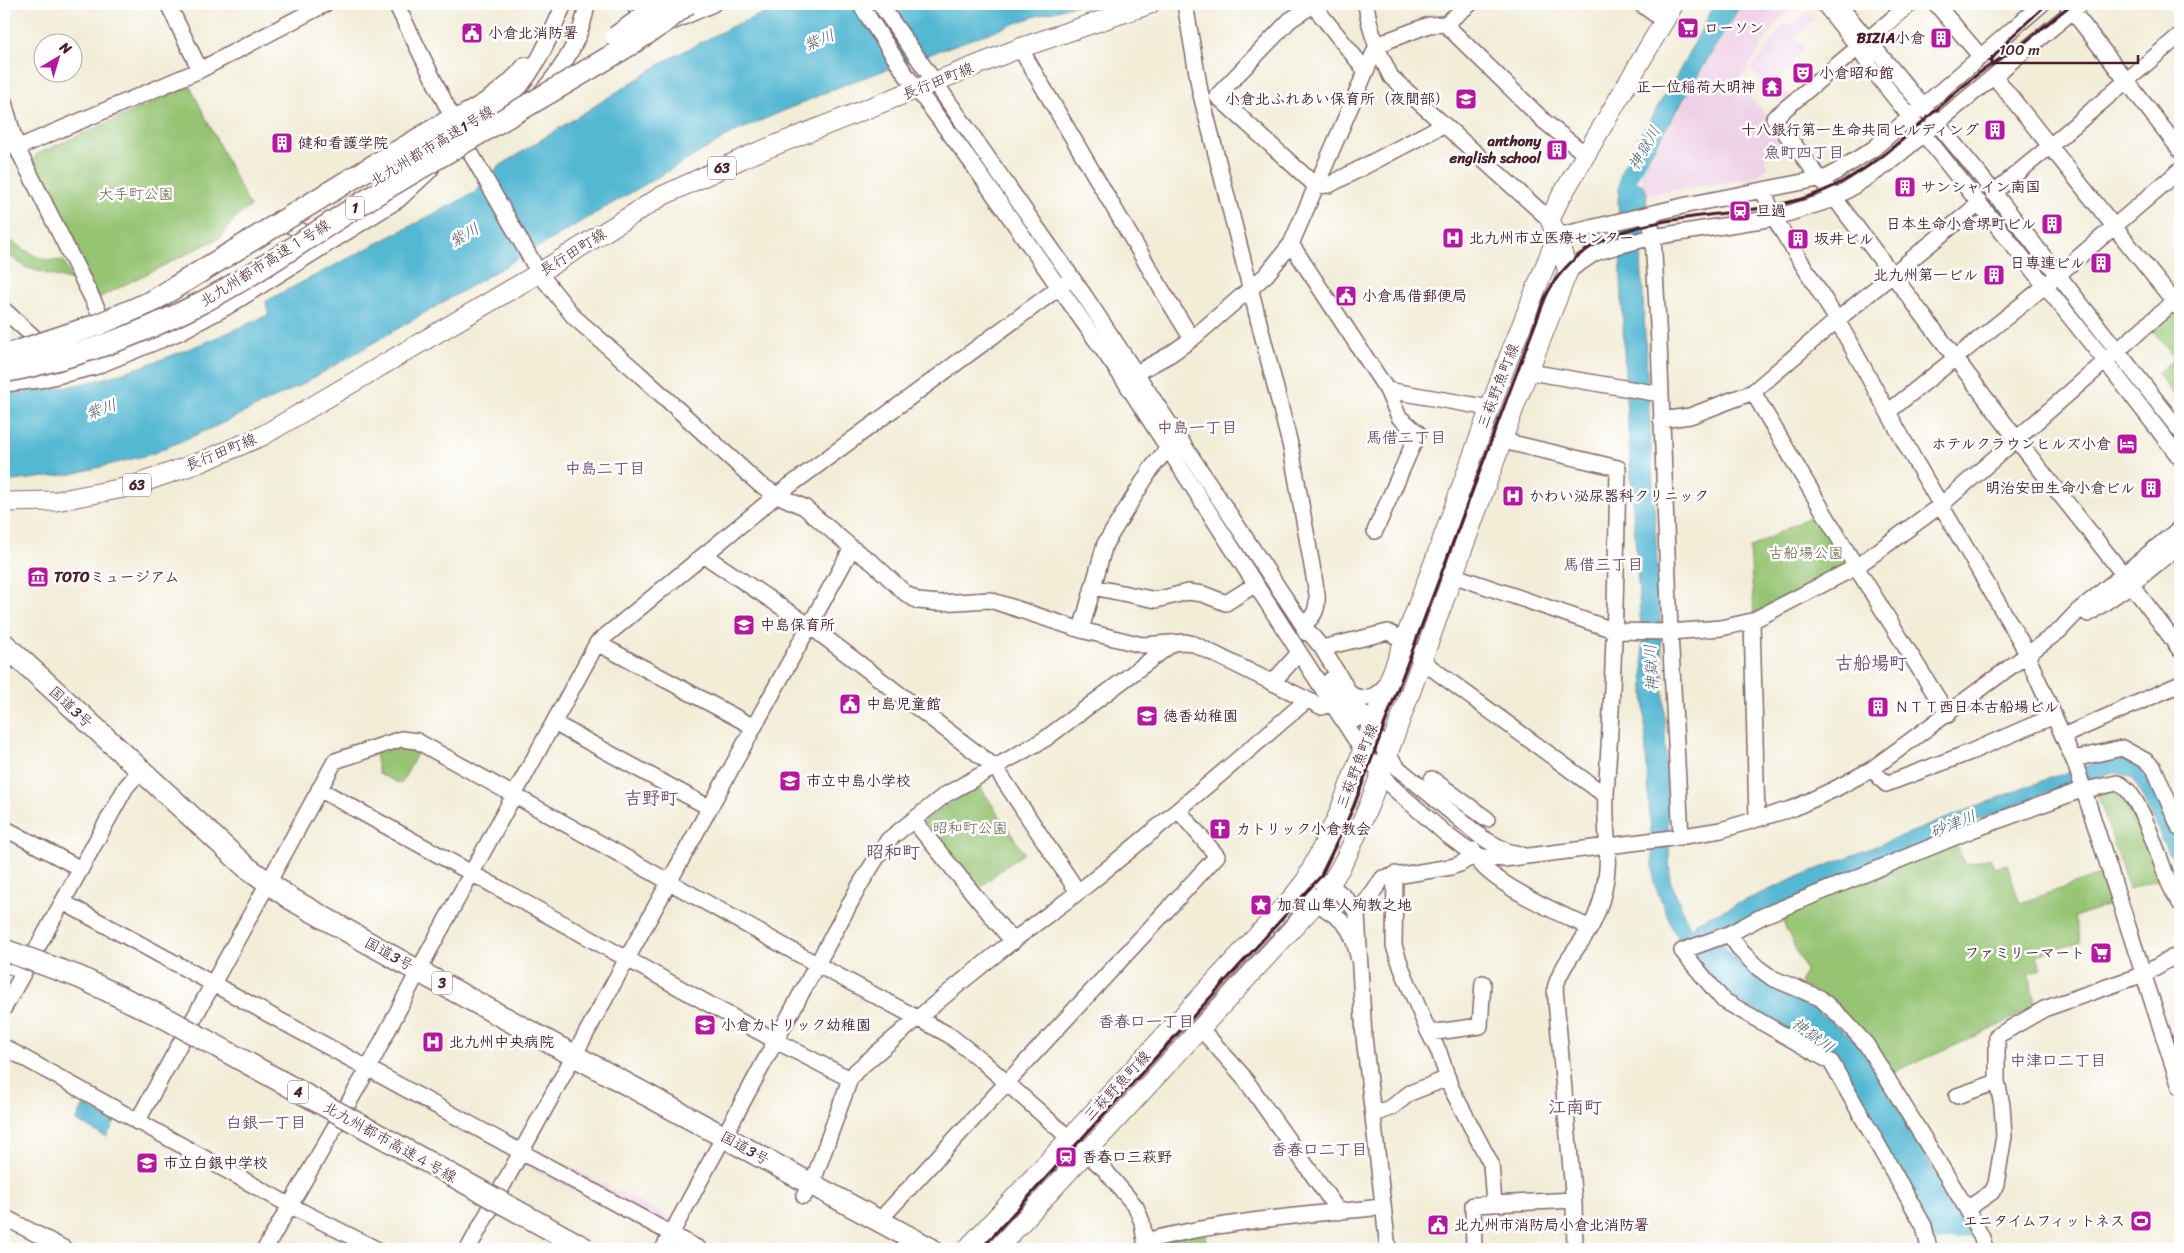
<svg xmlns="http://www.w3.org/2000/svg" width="2184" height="1253" font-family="Sriracha,'Klee One',sans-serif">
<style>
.built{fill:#eed0e7}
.green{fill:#96c473;stroke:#70724f}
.water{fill:#54b8d3;stroke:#4f6c7f}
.pier{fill:#f1edd7}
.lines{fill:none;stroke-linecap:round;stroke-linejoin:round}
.river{stroke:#54b8d3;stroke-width:18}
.minor-casing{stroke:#846767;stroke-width:18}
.major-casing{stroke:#846767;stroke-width:21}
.highway-casing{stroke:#846767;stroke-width:24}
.minor{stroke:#fff;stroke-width:15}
.major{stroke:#fff;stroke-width:19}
.highway{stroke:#fff;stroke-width:21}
.rail{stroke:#4a1f2b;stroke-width:3}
.highway-bridge-casing{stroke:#846767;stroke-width:24;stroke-linecap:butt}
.highway-bridge{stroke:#fff;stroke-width:21}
.labels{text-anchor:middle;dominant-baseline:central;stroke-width:5;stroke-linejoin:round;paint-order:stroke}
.shield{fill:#fff;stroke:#80626b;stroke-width:1}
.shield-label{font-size:14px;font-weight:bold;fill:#4a1f2b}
.poi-label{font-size:15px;font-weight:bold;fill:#4a1f2b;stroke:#fff;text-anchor:start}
.street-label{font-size:15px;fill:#4a1f2b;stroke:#fff}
.park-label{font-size:15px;fill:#655944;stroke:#fff}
.water-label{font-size:16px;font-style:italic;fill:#4e5c6e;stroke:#fff}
.neighbourhood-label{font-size:16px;font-weight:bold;fill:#754f71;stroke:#fff}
.quarter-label{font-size:18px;font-weight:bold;fill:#754f71;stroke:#fff}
</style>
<rect width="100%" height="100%" fill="#fff"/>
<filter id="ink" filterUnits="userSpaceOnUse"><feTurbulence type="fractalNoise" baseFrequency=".02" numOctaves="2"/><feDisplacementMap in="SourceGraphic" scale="10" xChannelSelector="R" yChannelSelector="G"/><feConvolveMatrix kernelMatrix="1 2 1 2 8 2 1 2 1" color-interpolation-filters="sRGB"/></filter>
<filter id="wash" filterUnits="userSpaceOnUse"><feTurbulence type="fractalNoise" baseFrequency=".0096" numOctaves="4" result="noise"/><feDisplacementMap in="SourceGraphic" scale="20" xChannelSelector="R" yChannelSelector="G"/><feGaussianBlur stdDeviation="1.12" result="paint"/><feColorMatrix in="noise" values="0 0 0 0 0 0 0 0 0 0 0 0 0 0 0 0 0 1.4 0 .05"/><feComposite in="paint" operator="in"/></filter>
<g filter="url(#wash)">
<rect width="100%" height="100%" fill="#f1edd7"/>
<!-- built -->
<path class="built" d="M1742 4H1798L1777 22 1738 83 1771 120 1786 143 1764 159 1769 166 1752 179 1647 194 1641 174Z
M1808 11 1815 20 1794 38 1805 47 1778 82 1793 99 1788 103 1775 88 1771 92 1750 68 1763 55 1785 22 1791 25Z
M531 1148 675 1220 665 1237 523 1164Z"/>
<!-- green -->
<path class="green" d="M190 86 250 207 236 217 221 237 98 298 32 164 37 154Z
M1901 135 1905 140 1865 171 1839 186 1835 185 1874 158Z
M4 236C20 247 42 265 63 260L72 281 27 268 4 252Z
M2173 307 2180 315V403L2157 373 2175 359 2151 328Z
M1820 511 1851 562 1754 614 1750 548Z
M407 745 419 750 401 784 379 774 375 754Z
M979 785 1024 853 998 872 978 890 923 823 925 819Z
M2124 789 2163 878 2129 889 2096 790Z
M1955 842 1966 865 1990 858 1995 868 2007 864 2020 903 2100 875 2109 905 2074 917 2081 942 2037 955 2042 969 2028 974 2036 1006 1994 1028 1889 1074 1800 983 1806 971 1779 913Z
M1205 1231 1207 1245 1182 1247 1167 1238Z"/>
<!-- water -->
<path class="water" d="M786 4H1079L1036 16 843 85 735 132 301 385 225 422 152 454 72 474 4 482V394C36 391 70 388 101 379 159 363 214 339 268 315L266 301 474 193 498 167 669 59 733 26Z
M1715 4H1741L1638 175 1621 171 1640 135 1675 79Z
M1620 177 1644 185 1647 194 1641 258 1663 673 1670 880 1690 928H1693L1696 922 1805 874 2039 782 2095 763 2117 758 2140 765 2148 776 2180 840V864L2169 853 2137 786 2131 777 2118 772 2069 784 1985 817 1721 935 1726 951 1750 971 1778 990 1817 1010 1849 1035 1869 1056 1950 1200 1975 1239 1934 1249 1838 1065 1725 993 1703 974 1673 930 1654 883 1646 753 1643 658 1626 400 1618 201Z
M84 1105 115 1122 106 1137 76 1121Z"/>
<!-- pier -->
<path class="pier" d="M1978 1238 1980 1249H1931V1241Z"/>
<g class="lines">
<!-- river -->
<path class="river" d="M1629 203 1628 177 1641 153"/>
</g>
</g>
<g filter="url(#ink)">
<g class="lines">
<!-- minor casing -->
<g class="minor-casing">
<path id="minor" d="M168 4 200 70
M396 4 466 145 539 273 574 317 637 372 759 484 777 495 804 507 852 548 873 563 905 593 918 601 939 603 990 600 1081 630 1142 645 1185 642 1194 644 1322 707 1332 703
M634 4 643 21 648 25
M860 4 904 72 969 159 1124 380 1362 750 1391 786 1447 835 1474 855 1484 857 1504 859 1672 838 1721 830 1794 808 1835 789 1872 769 2059 631 2078 611 2180 528
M880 4 1084 295 1303 625 1322 648 1387 754 1398 768 1481 837 1506 851 1520 854
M1185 4 1200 91 1291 448 1317 594C1318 609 1315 616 1303 625L1306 633
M1366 4C1370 33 1378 51 1391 77L1550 220
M1641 4 1664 21
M1824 4 1855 43 1871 68 2106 362 2180 458
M1838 4 1980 175 2180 431
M1910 4 1774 118C1855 226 1936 334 2018 441 2072 511 2129 578 2180 650
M1936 4 1981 57
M2067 4 2180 150
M674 21 713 4
M1445 24 1545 122 1585 154
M1020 48 1165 295 1192 339
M1366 71 1313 5 1290 20 1217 96 1316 186 1329 185 1443 125
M1994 76 2180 309
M540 94C563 68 582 39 587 4
M4 102 17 148 100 314
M452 119C481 105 505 90 525 65
M456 135C471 126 489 117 502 106 534 77 548 42 564 4
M17 148 200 70 325 4
M1763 191 1779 226 1837 320 1915 461 2021 642 2075 763 2180 1087
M1993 193 2049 147 2180 35
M1649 214 1653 237 1659 342 1670 632 1681 837
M278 219 303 232
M1557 236 1687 205 1828 177 1873 149 2042 4
M1291 244 1387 390 1490 408
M1568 271 1595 253 1617 246 1653 237 1774 218 1834 199 1885 166 2081 4
M4 310 47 349
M1530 372 1660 394
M1129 377 1169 355 1192 339 1266 275 1291 244 1376 48 1389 40 1429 25 1445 24 1470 4
M1753 392 1856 567 1948 715
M1888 412 2045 286 2180 170
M1661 420 1690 416 1753 392 1837 320 1980 203
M1503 441 1618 468C1616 578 1614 684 1606 793 1604 823 1611 854 1605 884 1603 898 1596 918 1589 930 1577 949 1560 967 1555 989L1574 1203 1575 1249
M1375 531 1418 433 1399 417 1387 390
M705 556 810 626 995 767 1078 892
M1432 568 1616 631 1670 632 1721 628 1752 621 1856 567 1941 505 2180 296
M1093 587 1156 600 1188 592 1203 594 1226 603 1256 584
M2088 614 2132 584 2180 545
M1752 621 1757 819
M1081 630 1105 544 1151 469 1168 448 1176 443
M597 643 754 727
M1322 648 1388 632 1403 640 1422 661 1606 796
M4 665 5 663
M1330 680 1355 720
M1272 683 1299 653
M1352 695C1367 702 1377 696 1387 684
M554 723 710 808
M2063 736 2180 684
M2074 759 2122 748 2146 761 2154 768 2180 829
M1872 769 1886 784 1968 753 2054 716
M1432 779 1487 819
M319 789 776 1041 850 1079
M913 820 1013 942
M4 828 81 869
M1473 850C1478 879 1564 915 1590 928
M1395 874 1394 946 1402 969 1429 1033 1439 1052 1451 1088 1491 1164 1494 1204
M63 902 699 1249
M1357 914 1383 878 1451 867 1460 864 1474 855
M1729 934 1741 951 1757 967 1772 978 1820 998 1843 1019 1866 1044 1967 1209 1982 1238 1985 1249
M1359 960C1356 949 1354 936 1347 927 1337 911 1301 902 1306 880 1325 876 1349 898 1357 914L1364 1037 1388 1249
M4 962 23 973
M4 1008 126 787 140 771
M1200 1028 1242 1075 1339 1212
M1429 1033 1480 1026 1483 983
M4 1047 289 1205 376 1249
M1957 1096 1997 1082
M1373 1115 1392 1107 1410 1093 1448 1078
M137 1122 335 761 401 739 417 741 818 965 949 1035 981 1060 1104 1169 1136 1207 1142 1222 1145 1241
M804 1196 816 1173 850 1079 856 1071C908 1026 960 982 1014 940 1036 923 1059 907 1081 890 1158 828 1233 764 1307 700
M1967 1209 1992 1192 1996 1184 2004 1136 2002 1105 1997 1082V1036L2044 1009 2144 974 2180 953
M4 1217 65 1249
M881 1222 887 1212 1217 856 1179 811
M265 1249 368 1069 423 962 597 643 777 495 1072 278
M468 1249 852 548
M663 1249 861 883 888 840 945 795 1045 739 1173 643
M1145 1249V1241C1223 1221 1304 1215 1383 1207
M1474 1249 1473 1205 1574 1200
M1929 1249 1924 1226 1831 1062 1723 1000 1682 951 1729 934 1763 916 1972 830 2076 792 2117 783C2139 788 2160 862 2169 883 2172 890 2176 897 2180 903"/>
</g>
<!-- major casing -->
<g class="major-casing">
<path id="major" d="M4 502 56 501 129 487 201 462 262 436 539 273 662 196 748 156 1020 48 1150 4
M967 1249 1292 898 1306 880 1337 818 1436 557 1505 367 1557 236
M997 1249 1317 902C1343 870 1356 837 1371 800L1517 400 1568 271 1557 236 1550 220 1558 202 1674 4"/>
</g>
<!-- highway casing -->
<g class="highway-casing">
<path id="highway" d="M343 184 452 119
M4 381 39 377 94 364 177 330 224 305 397 197 428 168
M4 644 245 866 291 899 418 971 931 1249"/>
</g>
<!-- minor -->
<use href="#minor" class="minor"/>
<!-- major -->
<use href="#major" class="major"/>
<!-- highway -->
<use href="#highway" class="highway"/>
<!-- rail -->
<path class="rail" d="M1990 61 2010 38 2047 4
M981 1249 1321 876 1354 806 1544 300C1593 195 1731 230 1821 192 1882 167 1927 114 1978 74 1991 64 2005 56 2019 47 2037 33 2054 18 2072 4"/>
<!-- highway-bridge casing -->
<g class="highway-bridge-casing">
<path id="highway-bridge" d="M616 37 662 4
M4 356 97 325 151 302 343 184
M4 372C70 359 133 338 193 307 253 277 309 236 367 200 454 147 544 97 631 44L663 23 687 4
M4 950 79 977 169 1020 586 1249"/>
</g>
<!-- highway-bridge -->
<use href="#highway-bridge" class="highway-bridge"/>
</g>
</g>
<!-- icons -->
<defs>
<g id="supermarket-square" transform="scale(1.125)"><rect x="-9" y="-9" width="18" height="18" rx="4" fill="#b5179e" stroke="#fff"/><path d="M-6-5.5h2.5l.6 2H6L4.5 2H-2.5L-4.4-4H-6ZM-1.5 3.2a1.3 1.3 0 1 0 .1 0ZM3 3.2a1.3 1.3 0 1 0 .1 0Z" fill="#fff"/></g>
<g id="civic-square" transform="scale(1.125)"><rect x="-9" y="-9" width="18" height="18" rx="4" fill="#b5179e" stroke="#fff"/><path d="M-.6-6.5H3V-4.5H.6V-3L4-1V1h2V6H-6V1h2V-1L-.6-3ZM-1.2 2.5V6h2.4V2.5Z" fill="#fff"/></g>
<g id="building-square" transform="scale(1.125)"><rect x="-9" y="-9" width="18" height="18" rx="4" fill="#b5179e" stroke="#fff"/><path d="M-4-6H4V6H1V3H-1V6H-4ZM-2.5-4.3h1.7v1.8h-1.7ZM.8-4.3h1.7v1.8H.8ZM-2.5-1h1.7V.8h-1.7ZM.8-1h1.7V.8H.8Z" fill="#fff"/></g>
<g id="theatre-square" transform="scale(1.125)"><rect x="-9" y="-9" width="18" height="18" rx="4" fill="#b5179e" stroke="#fff"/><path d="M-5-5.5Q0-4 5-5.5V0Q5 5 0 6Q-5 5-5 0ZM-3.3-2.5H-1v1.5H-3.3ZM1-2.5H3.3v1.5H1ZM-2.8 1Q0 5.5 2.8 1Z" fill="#fff"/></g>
<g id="temple-square" transform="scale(1.125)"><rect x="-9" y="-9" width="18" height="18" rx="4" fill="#b5179e" stroke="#fff"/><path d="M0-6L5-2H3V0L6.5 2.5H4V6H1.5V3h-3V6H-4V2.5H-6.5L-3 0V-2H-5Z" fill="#fff"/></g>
<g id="school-square" transform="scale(1.125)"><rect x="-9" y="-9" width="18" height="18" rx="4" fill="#b5179e" stroke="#fff"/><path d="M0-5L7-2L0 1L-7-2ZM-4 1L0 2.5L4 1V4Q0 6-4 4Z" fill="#fff"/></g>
<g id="station-square" transform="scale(1.125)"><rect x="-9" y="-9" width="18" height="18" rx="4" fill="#b5179e" stroke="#fff"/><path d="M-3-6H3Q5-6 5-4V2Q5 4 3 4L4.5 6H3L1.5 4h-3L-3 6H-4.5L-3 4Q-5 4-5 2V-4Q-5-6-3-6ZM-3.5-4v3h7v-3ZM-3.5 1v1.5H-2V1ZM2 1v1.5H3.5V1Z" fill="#fff"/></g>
<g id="hospital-square" transform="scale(1.125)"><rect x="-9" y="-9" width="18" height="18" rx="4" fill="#b5179e" stroke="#fff"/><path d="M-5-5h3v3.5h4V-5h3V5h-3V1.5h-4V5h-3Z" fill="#fff"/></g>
<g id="hotel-square" transform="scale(1.125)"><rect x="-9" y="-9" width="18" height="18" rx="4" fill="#b5179e" stroke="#fff"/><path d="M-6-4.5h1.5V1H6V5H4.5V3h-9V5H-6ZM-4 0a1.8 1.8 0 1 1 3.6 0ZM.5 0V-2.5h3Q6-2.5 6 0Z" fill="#fff"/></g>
<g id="museum-square" transform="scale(1.125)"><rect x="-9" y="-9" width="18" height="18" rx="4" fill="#b5179e" stroke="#fff"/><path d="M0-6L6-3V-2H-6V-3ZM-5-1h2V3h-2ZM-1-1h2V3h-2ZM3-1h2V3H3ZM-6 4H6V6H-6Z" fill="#fff"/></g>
<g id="church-square" transform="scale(1.125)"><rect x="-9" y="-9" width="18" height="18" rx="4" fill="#b5179e" stroke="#fff"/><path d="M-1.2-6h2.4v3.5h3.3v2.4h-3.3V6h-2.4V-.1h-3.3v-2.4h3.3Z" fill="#fff"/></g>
<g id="sight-square" transform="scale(1.125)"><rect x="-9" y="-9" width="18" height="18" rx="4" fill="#b5179e" stroke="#fff"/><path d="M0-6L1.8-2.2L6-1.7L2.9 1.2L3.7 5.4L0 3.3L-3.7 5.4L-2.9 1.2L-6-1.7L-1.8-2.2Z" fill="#fff"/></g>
<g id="stadium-square" transform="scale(1.125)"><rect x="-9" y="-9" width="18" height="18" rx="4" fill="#b5179e" stroke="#fff"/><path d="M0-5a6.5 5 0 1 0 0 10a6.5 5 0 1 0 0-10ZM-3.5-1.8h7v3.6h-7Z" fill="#fff"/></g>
</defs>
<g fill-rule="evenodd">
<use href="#supermarket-square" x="1688" y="28"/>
<use href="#civic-square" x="472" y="33"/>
<use href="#building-square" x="1941" y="38"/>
<use href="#theatre-square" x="1803" y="73"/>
<use href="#temple-square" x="1772" y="87"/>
<use href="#school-square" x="1466" y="99"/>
<use href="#building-square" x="1995" y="130"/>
<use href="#building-square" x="282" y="143"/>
<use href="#building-square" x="1557" y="150"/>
<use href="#building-square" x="1905" y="187"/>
<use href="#station-square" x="1740" y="211"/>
<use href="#building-square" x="2052" y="224"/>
<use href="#hospital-square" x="1453" y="238"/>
<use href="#building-square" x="1798" y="239"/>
<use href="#building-square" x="2101" y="263"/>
<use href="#building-square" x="1994" y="275"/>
<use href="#civic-square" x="1346" y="296"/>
<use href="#hotel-square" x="2127" y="444"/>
<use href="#building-square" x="2151" y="488"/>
<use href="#hospital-square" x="1513" y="496"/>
<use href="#museum-square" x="38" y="577"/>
<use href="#school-square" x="744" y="625"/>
<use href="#civic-square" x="850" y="704"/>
<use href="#building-square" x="1878" y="707"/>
<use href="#school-square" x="1147" y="716"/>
<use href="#school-square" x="790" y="781"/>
<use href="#church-square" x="1220" y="829"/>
<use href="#sight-square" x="1261" y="905"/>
<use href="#supermarket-square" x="2101" y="953"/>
<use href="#school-square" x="705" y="1025"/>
<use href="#hospital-square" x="433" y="1042"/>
<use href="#station-square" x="1066" y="1157"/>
<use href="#school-square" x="147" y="1163"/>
<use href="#stadium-square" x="2141" y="1221"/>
<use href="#civic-square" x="1438" y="1225"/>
</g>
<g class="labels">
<!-- shield labels -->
<g class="shield">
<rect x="708" y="156.5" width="28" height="23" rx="4"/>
<rect x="346" y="196.5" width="18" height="23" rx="4"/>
<rect x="123" y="473.5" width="28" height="23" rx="4"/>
<rect x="432" y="971.5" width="20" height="23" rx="4"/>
<rect x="288" y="1080.5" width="20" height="23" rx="4"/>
</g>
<g class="shield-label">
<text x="722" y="168">63</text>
<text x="355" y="208">1</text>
<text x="137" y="485">63</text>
<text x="442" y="983">3</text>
<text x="298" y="1092">4</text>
</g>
<!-- poi labels -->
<g class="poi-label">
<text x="1704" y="28">ローソン</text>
<text x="488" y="33">小倉北消防署</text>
<text x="1925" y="38" text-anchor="end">BIZIA小倉</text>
<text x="1819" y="73">小倉昭和館</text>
<text x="1756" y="87" text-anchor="end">正一位稲荷大明神</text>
<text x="1450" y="99" text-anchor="end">小倉北ふれあい保育所（夜間部）</text>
<text x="1979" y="130" text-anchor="end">十八銀行第一生命共同ビルディング</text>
<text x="1541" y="141" text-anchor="end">anthony<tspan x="1541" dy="17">english school</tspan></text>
<text x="298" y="143">健和看護学院</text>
<text x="1921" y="187">サンシャイン南国</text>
<text x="1756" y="211">旦過</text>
<text x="2036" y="224" text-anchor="end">日本生命小倉堺町ビル</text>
<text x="1469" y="238">北九州市立医療センター</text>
<text x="1814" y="239">坂井ビル</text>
<text x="2085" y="263" text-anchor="end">日専連ビル</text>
<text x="1978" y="275" text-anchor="end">北九州第一ビル</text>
<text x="1362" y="296">小倉馬借郵便局</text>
<text x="2111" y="444" text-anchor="end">ホテルクラウンヒルズ小倉</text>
<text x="2135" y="488" text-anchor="end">明治安田生命小倉ビル</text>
<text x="1529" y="496">かわい泌尿器科クリニック</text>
<text x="54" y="577">TOTOミュージアム</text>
<text x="760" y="625">中島保育所</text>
<text x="866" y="704">中島児童館</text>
<text x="1894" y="707">ＮＴＴ西日本古船場ビル</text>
<text x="1163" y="716">徳香幼稚園</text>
<text x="806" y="781">市立中島小学校</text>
<text x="1236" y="829">カトリック小倉教会</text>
<text x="1277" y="905">加賀山隼人殉教之地</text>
<text x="2085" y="953" text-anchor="end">ファミリーマート</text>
<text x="721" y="1025">小倉カトリック幼稚園</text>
<text x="449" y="1042">北九州中央病院</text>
<text x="1082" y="1157">香春口三萩野</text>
<text x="163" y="1163">市立白銀中学校</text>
<text x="2125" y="1221" text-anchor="end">エニタイムフィットネス</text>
<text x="1454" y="1225">北九州市消防局小倉北消防署</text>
</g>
<!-- street labels -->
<g class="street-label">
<text transform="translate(938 81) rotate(-22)">長行田町線</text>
<text transform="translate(432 146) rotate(-31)">北九州都市高速1号線</text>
<text transform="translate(573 252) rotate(-32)">長行田町線</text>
<text transform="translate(265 263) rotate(-32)">北九州都市高速１号線</text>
<text transform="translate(1498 386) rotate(-69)">三萩野魚町線</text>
<text transform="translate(221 452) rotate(-22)">長行田町線</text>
<text transform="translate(71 707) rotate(43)">国道3号</text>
<text transform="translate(1357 766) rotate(-69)">三萩野魚町線</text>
<text transform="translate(389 954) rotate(29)">国道3号</text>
<text transform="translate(1117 1086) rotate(-47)">三萩野魚町線</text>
<text transform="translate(390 1142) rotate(29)">北九州都市高速４号線</text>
<text transform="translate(745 1148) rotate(29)">国道3号</text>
</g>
<!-- park labels -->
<g class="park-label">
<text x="136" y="194">大手町公園</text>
<text x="1806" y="553">古船場公園</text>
<text x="970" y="828">昭和町公園</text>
</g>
<!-- water labels -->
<g class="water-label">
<text transform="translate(819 40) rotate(-22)">紫川</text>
<text transform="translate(1644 148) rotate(-60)">神獄川</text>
<text transform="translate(464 235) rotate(-30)">紫川</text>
<text transform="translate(101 409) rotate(-19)">紫川</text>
<text transform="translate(1651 668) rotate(-93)">神獄川</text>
<text transform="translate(1953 824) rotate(-22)">砂津川</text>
<text transform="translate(1813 1035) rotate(36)">神獄川</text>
</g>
<!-- neighbourhood labels -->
<g class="neighbourhood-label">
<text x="1804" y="152">魚町四丁目</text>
<text x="1197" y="427">中島一丁目</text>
<text x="1406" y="437">馬借二丁目</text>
<text x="605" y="468">中島二丁目</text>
<text x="1603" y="564">馬借三丁目</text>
<text x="1146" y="1021">香春口一丁目</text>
<text x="2058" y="1060">中津口二丁目</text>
<text x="266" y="1122">白銀一丁目</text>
<text x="1319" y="1149">香春口二丁目</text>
</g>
<!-- quarter labels -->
<g class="quarter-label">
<text x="1871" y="663">古船場町</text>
<text x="651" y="798">吉野町</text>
<text x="893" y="852">昭和町</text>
<text x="1575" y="1107">江南町</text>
</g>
</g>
<!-- margin -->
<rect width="2184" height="1253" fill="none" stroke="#fff" stroke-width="20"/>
<!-- north arrow -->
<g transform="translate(58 58) rotate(38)"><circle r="24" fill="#ffffff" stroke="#b7a5aa"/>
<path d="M0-4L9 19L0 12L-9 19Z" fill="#b5179e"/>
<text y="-8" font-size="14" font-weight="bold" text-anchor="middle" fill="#4a1f2b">N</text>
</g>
<!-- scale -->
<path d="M1992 55v8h146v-8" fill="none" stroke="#4a1f2b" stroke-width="2.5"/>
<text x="1999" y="55" font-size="15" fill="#4a1f2b" stroke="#ffffff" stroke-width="4" paint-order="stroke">100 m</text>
</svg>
